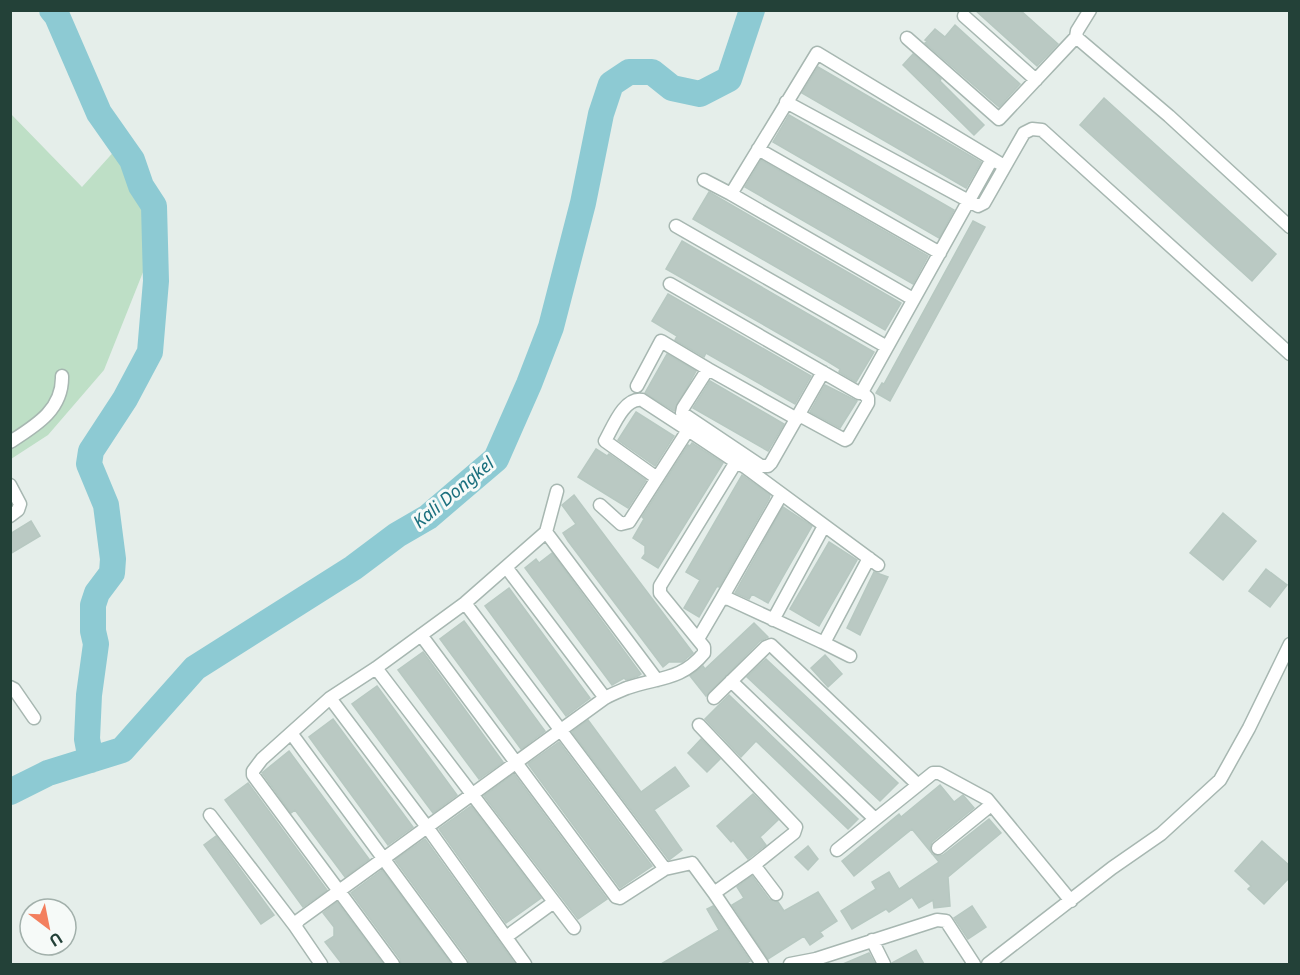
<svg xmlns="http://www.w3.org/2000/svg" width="1300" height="975" font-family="'Noto Sans',sans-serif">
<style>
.green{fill:#bedfc6}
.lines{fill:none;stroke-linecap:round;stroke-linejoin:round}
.river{stroke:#8dcad3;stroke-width:26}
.building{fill:#bac9c3;stroke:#b7c8c1;stroke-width:1.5}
.minor-casing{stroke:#a7b7b1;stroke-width:15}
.minor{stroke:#fff;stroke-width:12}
.labels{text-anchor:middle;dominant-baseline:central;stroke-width:6;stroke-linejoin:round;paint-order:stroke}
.water-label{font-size:18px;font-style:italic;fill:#1c707e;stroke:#f6faf8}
</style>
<rect width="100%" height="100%" fill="#e5eeea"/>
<!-- green -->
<path class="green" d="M10 113 82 187 127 137 163 222 104 370 48 435 11 459Z"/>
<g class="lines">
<!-- river -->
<path class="river" d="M52 10 57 16 99 113 132 160 141 186 154 206 156 281 150 352 125 399 91 451 89 464 106 505 113 559 112 573 97 593 93 605V631L96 644 89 695 87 739 91 760
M10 792 48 773 122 750 195 668 353 568 397 535 428 517 496 459 529 384 551 327 583 203 601 114 611 84 629 72H652L672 88 700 94 729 79 752 10"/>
</g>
<!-- building -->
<path class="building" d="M975 10H1020L1058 44 1037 66Z
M955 25 1020 84 999 107 925 43 927 41 925 40 935 29 945 37Z
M913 54 941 79 940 81 984 125 974 135 903 65Z
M818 67 981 162 966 188 802 93Z
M1104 98 1276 254 1252 281 1080 125Z
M789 115 954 210 939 238 773 142Z
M761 160 928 256 913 284 745 187Z
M709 192 901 303 885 330 693 219Z
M973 221 985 227 890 401 876 393 882 383 884 384Z
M682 241 874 352 856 382 839 372 840 369 827 361 666 269Z
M668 294 811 376 795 404 706 353 704 357 675 340 677 336 652 321Z
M667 354 696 371 674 411 645 393Z
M710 381 784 424 768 451 693 408Z
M825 385 857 401 840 428 810 412Z
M636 412 674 436 655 466 618 440Z
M692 443 723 463 658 568 642 558 645 554V546L633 538 644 519 642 517 688 445 690 446Z
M596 449 607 456 609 454 646 480 628 508 578 477Z
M742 475 770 495 769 499 719 587 717 586 699 617 684 608 700 580 686 572Z
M574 495 693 653 682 662H669L663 667 568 541 563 533 576 524 562 505Z
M783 507 812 526 785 573 768 603 752 594 749 599 735 593Z
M1223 513 1256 541 1223 580 1190 553Z
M31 521 40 536 10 554V534Z
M829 542 857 560 819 626 790 609Z
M552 553 641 674 638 676 626 680 624 678 612 685 525 568 536 559 539 563Z
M1266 569 1287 585 1270 607 1249 591Z
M874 572 888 577 860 635 847 628Z
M509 588 590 698 566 716 485 606Z
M464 621 545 731 521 749 440 639Z
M754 623 768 637 760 641 706 696 690 676 703 666 705 669Z
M423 652 503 762 479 779 398 670Z
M825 655 842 674 828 687 811 668Z
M766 659 898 783 880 801 747 677Z
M377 686 457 795 433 813 352 704Z
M729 695 858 819 848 829 756 741 741 757 705 719Z
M333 719 413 827 388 845 309 737Z
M588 720 641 792 675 767 689 786 654 810 682 850 669 860 572 732Z
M701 739 720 759 707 772 688 753Z
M559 742 652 866 620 888 528 764Z
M289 751 369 859 345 877 295 810 291 813 262 773Z
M514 774 607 899 578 919 484 796Z
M248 783 327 890 303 907 225 800Z
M940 785 954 802 963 795 974 808 932 842 930 849 932 854 939 856 943 855 989 819 1001 833 948 877 950 906 934 908 933 900 919 908 912 897 889 912 886 909 852 929 841 911 876 889 872 882 889 872 899 889 939 862 912 829 854 876 842 861 899 814 901 817Z
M753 794 778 820 760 837 766 845 748 859 733 840 731 842 717 826Z
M471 806 541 898 506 923 439 829Z
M216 836 274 915 261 924 204 845Z
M425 839 515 964H469L468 959 395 860Z
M1262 841 1290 866V877L1264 904 1248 889 1251 886 1235 871Z
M808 846 818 859 808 870 795 857Z
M382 870 451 964H401L400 959 351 893Z
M752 876 769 899 778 902 784 911 818 892 837 921 820 932 823 936 810 945 804 936 768 959 732 905 744 898 737 887Z
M337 902 383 964H342L325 942 334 936V927L323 913Z
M713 906 750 961 745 964H661L719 930 707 909Z
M972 906 986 927 968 939 954 918Z
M916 950 924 964H892V963Z
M869 953 875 964H843Z"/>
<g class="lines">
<!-- minor casing -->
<g class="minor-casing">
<path id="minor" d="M1090 10 1077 31 1076 37 1169 116 1290 227
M964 16 1036 80
M907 38 999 119 1076 37
M786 102 978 206 984 203 1024 133 1032 129 1042 130 1290 354
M758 149 940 253
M704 180 731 194 817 53 999 163
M731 194 913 299
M676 226 887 347
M670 284 859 393 862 392 992 159
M637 386 661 341 708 369
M799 415 845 440 847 439 868 403V398L862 392
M797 419 708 369 683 408 682 413 761 466H768L771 463 823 372
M10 442C35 426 63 410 62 376
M657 478 605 441C613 427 624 397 642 400L688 430
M10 485 20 504 18 510 10 516
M557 491 546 532 657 680
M600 505 621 524 629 522 688 430 736 462
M506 567 605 698
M722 598 781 495
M465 603 665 869
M773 620 824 526
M421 635 616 897 620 898 665 869 692 863 714 893
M698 639 722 598 729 599 822 642 826 639 869 558
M822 642 850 656
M376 668 574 928
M731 681 875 819
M10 687 14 689 34 718
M330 698 427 827 525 964
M714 698 766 647 771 645 917 784
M699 725 796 827 794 833 754 865
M291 733 461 964
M210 815 295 926
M938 848 991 805
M837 850 933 773H939L987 799 1071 901
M506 937 554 902
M872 940 884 964
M321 964 295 926 299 920 605 698C612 694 620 691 627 688 658 677 681 681 704 653V647L660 593V586L736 462 745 467 878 565
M393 964 253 775V771L262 759 330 698 376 668 465 603 546 532
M762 964 714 893 754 865 776 894
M790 964 816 959 937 920 946 921 974 964
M988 964 1112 868 1161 834 1220 780 1249 728 1290 644"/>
</g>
<!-- minor -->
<use href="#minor" class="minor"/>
</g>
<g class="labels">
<!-- water labels -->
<g class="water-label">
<text transform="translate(453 492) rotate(-40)">Kali Dongkel</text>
</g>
</g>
<!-- border -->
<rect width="1300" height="975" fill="none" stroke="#234138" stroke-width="24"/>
<!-- north arrow -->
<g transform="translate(48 927) rotate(148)"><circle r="28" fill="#f6faf8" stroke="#a2b0ab" stroke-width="1.5"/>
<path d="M0-4.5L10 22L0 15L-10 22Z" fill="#f37f5e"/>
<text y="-9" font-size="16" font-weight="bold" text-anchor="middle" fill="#234138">U</text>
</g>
</svg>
